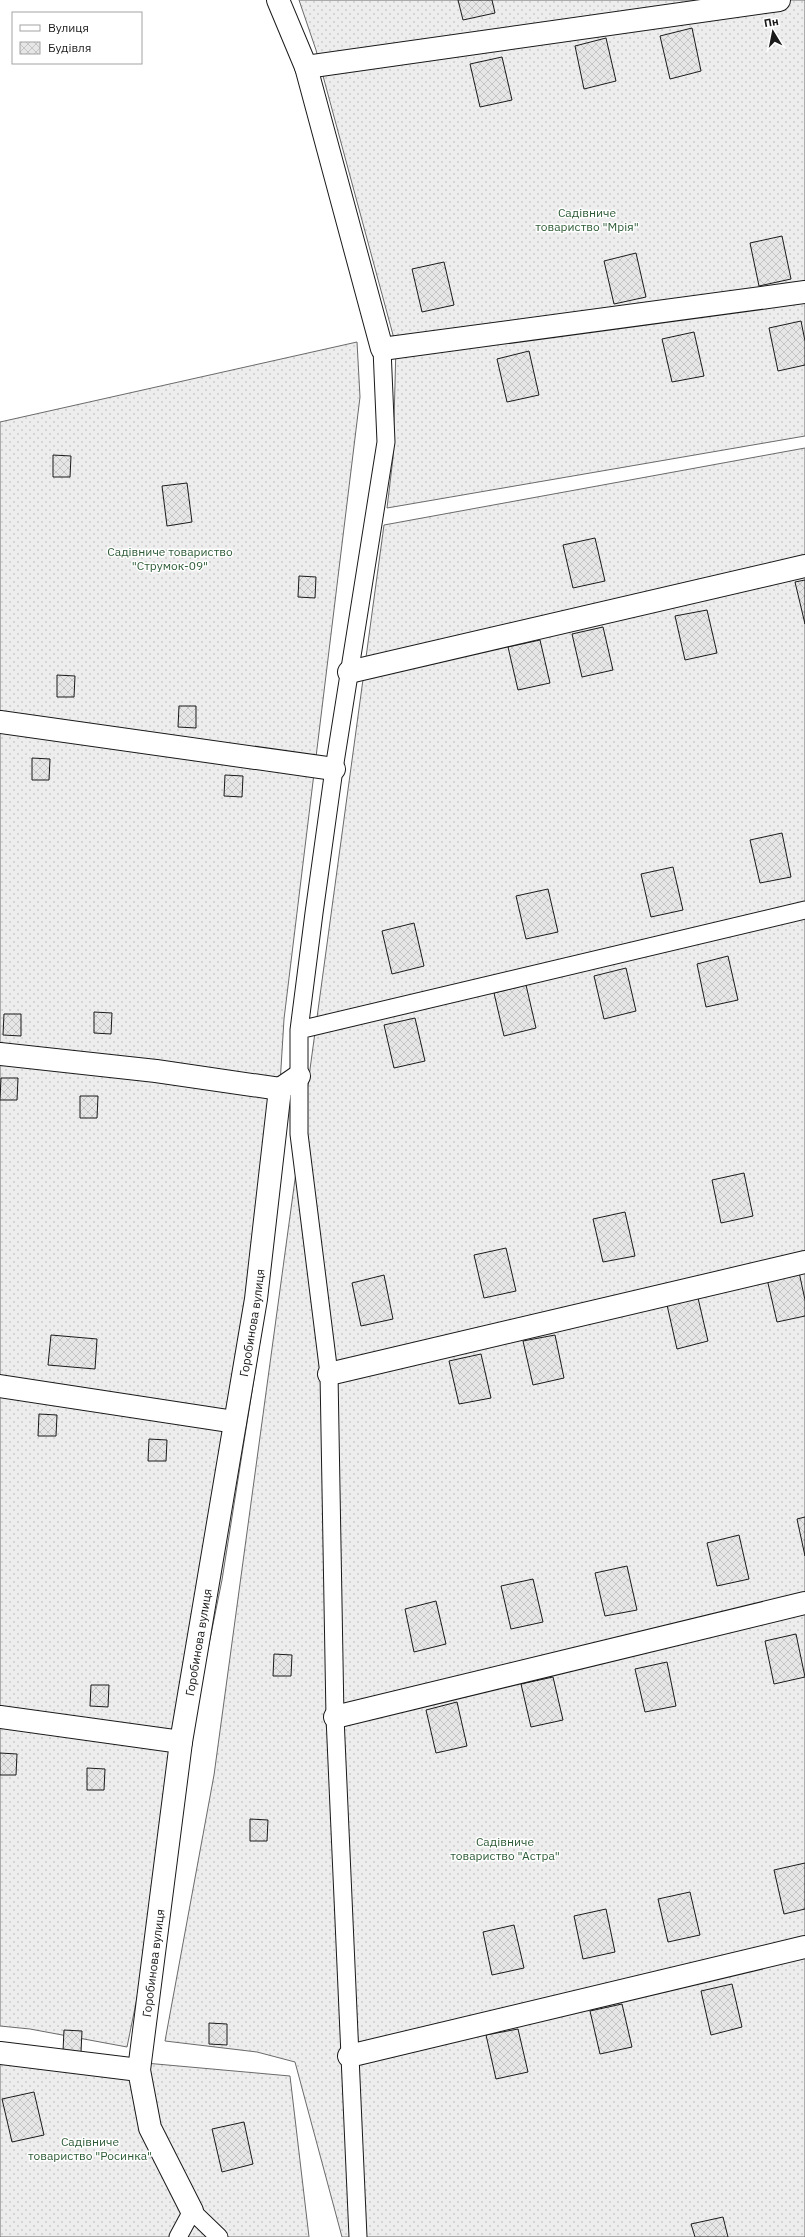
<svg xmlns="http://www.w3.org/2000/svg" width="805" height="2237" font-family="'IBM Plex Sans',sans-serif">
<style>
.garden{fill:url(#garden-dots);stroke:#6a6a6a}
.building{fill:url(#building-cross-hatch);stroke:#1a1a1a}
.lines{fill:none;stroke-linecap:round;stroke-linejoin:round}
.service-casing{stroke:#1a1a1a;stroke-width:19}
.minor-casing{stroke:#1a1a1a;stroke-width:24}
.service{stroke:#fff;stroke-width:17}
.minor{stroke:#fff;stroke-width:22}
.labels{text-anchor:middle;dominant-baseline:central;stroke-width:3;stroke-linejoin:round;paint-order:stroke}
.park-label{font-size:12px;fill:#2b5a34;stroke:#fff}
.street-label{font-size:12px;fill:#1a1a1a;stroke:#fff}
</style>
<defs>
<pattern id="garden-dots" width="8" height="8" patternUnits="userSpaceOnUse"><rect width="8" height="8" fill="#ededed"/><path d="M2 2h.1M6 6h.1" fill="none" stroke="#cbcbcb" stroke-width="1.8" stroke-linecap="round"/></pattern>
<pattern id="building-cross-hatch" width="8" height="8" patternUnits="userSpaceOnUse"><rect width="8" height="8" fill="#e6e6e6"/><path d="M0 0l8 8M0 8l8-8" fill="none" stroke="#c5c5c5"/></pattern>
</defs>
<rect width="100%" height="100%" fill="#fff"/>
<!-- garden -->
<path class="garden" d="M299 0H805V436L387 508 393 458 396 346 316 50Z
M357 342 360 397 284 1019 267 1297 222 1580 127 2047 30 2029 0 2026V422Z
M805 448V2237H342L295 2062 257 2052 165 2041 214 1775 384 525Z
M0 2050 290 2076 309 2237H0Z"/>
<!-- building -->
<path class="building" d="M458 0H492L495 13 463 20Z
M692 28 701 71 670 79 660 36Z
M606 38 616 81 584 89 575 46Z
M502 57 512 100 480 107 470 64Z
M782 236 791 279 759 286 750 243Z
M636 253 646 297 614 304 604 261Z
M444 262 454 305 422 312 412 269Z
M801 321 805 341V365L778 371 769 328Z
M694 332 704 376 672 382 662 339Z
M529 351 539 395 507 402 497 359Z
M53 455 71 456 70 477H53Z
M187 483 192 522 167 526 162 486Z
M595 538 605 581 573 588 563 545Z
M299 576 316 577 315 598 298 597Z
M805 580V624L795 582Z
M707 610 717 653 685 660 675 616Z
M603 627 613 670 582 677 572 634Z
M540 640 550 683 518 690 508 647Z
M57 675 75 676 74 697H57Z
M179 706H196V728L178 727Z
M32 758 50 759 49 780H32Z
M225 775 243 776 242 797 224 796Z
M782 833 791 877 760 883 750 840Z
M673 867 683 910 651 917 641 874Z
M548 889 558 932 526 939 516 896Z
M414 923 424 966 392 974 382 931Z
M728 956 738 1000 706 1007 697 964Z
M626 968 636 1011 604 1019 594 976Z
M526 985 536 1028 504 1036 494 993Z
M94 1012 112 1013 111 1034 94 1033Z
M4 1014H21V1036L3 1035Z
M415 1018 425 1061 394 1068 384 1025Z
M1 1078H18L17 1100H0Z
M80 1096H98L97 1118H80Z
M744 1173 753 1216 721 1223 712 1180Z
M625 1212 635 1256 603 1262 593 1219Z
M506 1248 516 1291 484 1298 474 1255Z
M799 1272 805 1300V1316L777 1322 767 1279Z
M384 1275 393 1319 361 1326 352 1283Z
M698 1298 708 1341 677 1349 667 1305Z
M51 1335 97 1339 95 1369 48 1365Z
M555 1335 564 1378 533 1385 523 1341Z
M481 1354 491 1398 459 1404 449 1361Z
M39 1414 57 1415 56 1436H38Z
M149 1439 167 1440 166 1461H148Z
M805 1517V1556L797 1519Z
M739 1535 749 1579 717 1586 707 1543Z
M627 1566 637 1610 605 1616 595 1573Z
M533 1579 543 1622 511 1629 501 1586Z
M436 1601 446 1644 414 1652 405 1609Z
M796 1634 805 1677 774 1684 765 1641Z
M274 1654 292 1655 291 1676H273Z
M667 1662 676 1706 645 1712 635 1669Z
M553 1677 563 1720 531 1727 521 1684Z
M91 1685H109L108 1707 90 1706Z
M457 1702 467 1746 436 1753 426 1710Z
M0 1753 17 1754 16 1775H0Z
M87 1768 105 1769 104 1790H87Z
M250 1819 268 1820 267 1841H250Z
M805 1863V1909L784 1914 774 1870Z
M690 1892 700 1935 668 1942 658 1899Z
M606 1909 615 1952 583 1959 574 1916Z
M514 1925 524 1968 492 1975 483 1932Z
M732 1984 742 2027 711 2035 701 1991Z
M622 2004 632 2047 600 2054 590 2011Z
M209 2023 227 2024V2045L209 2044Z
M518 2029 528 2072 496 2079 486 2035Z
M64 2030 82 2031 81 2052 63 2051Z
M34 2092 44 2135 12 2142 2 2099Z
M244 2122 253 2164 222 2172 212 2129Z
M723 2217 728 2237H695L691 2224Z"/>
<g class="lines">
<!-- service casing -->
<g class="service-casing">
<path id="service" d="M299 1030 314 913 334 769 386 442 382 349
M178 2237 192 2211 219 2237
M358 2237 335 1717 329 1374 299 1134V1030L805 910"/>
</g>
<!-- minor casing -->
<g class="minor-casing">
<g id="minor">
<path d="M278 0 306 67 382 349 805 292"/>
<path d="M306 67 779 0"/>
<path d="M349 672 805 566"/>
<path d="M0 722 334 769"/>
<path d="M0 1054 156 1071 280 1089"/>
<path d="M329 1374 805 1262"/>
<path d="M0 1386 235 1422"/>
<path d="M0 1717 181 1742"/>
<path d="M335 1717 805 1603"/>
<path d="M0 2053 139 2070"/>
<path d="M349 2056 805 1947"/>
<path id="s1" d="M192 2211 150 2128 139 2070 181 1742 256 1299 280 1089 299 1076"/>
</g>
</g>
<!-- service -->
<use href="#service" class="service"/>
<!-- minor -->
<use href="#minor" class="minor"/>
</g>
<g class="labels">
<!-- park labels -->
<g class="park-label">
<text x="587" y="212">Садівниче<tspan x="587" dy="14">товариство "Мрія"</tspan></text>
<text x="170" y="551">Садівниче товариство<tspan x="170" dy="14">"Струмок-09"</tspan></text>
<text x="505" y="1841">Садівниче<tspan x="505" dy="14">товариство "Астра"</tspan></text>
<text x="90" y="2141">Садівниче<tspan x="90" dy="14">товариство "Росинка"</tspan></text>
</g>
<!-- street labels -->
<g class="street-label">
<text stroke="none"><textPath href="#s1" startOffset="908">Горобинова вулиця</textPath></text>
<text stroke="none"><textPath href="#s1" startOffset="584">Горобинова вулиця</textPath></text>
<text stroke="none"><textPath href="#s1" startOffset="260">Горобинова вулиця</textPath></text>
</g>
</g>
<!-- legend -->
<rect x="12" y="12" width="130" height="52" fill="#ffffff" stroke="#a3a3a3"/>
<rect x="20" y="25" width="20" height="6" fill="#ffffff" stroke="#a3a3a3"/>
<text x="48" y="32" font-size="12" fill="#1a1a1a">Вулиця</text>
<rect x="20" y="42" width="20" height="12" fill="url(#building-cross-hatch)" stroke="#a3a3a3"/>
<text x="48" y="52" font-size="12" fill="#1a1a1a">Будівля</text>
<!-- north arrow -->
<g transform="translate(773 32) rotate(350)" stroke="#ffffff" stroke-width="3" paint-order="stroke">
<path d="M0-3L7 15L0 10L-7 15Z" fill="#1a1a1a"/>
<text y="-6" font-size="11" font-weight="bold" text-anchor="middle" fill="#1a1a1a">Пн</text>
</g>
</svg>
